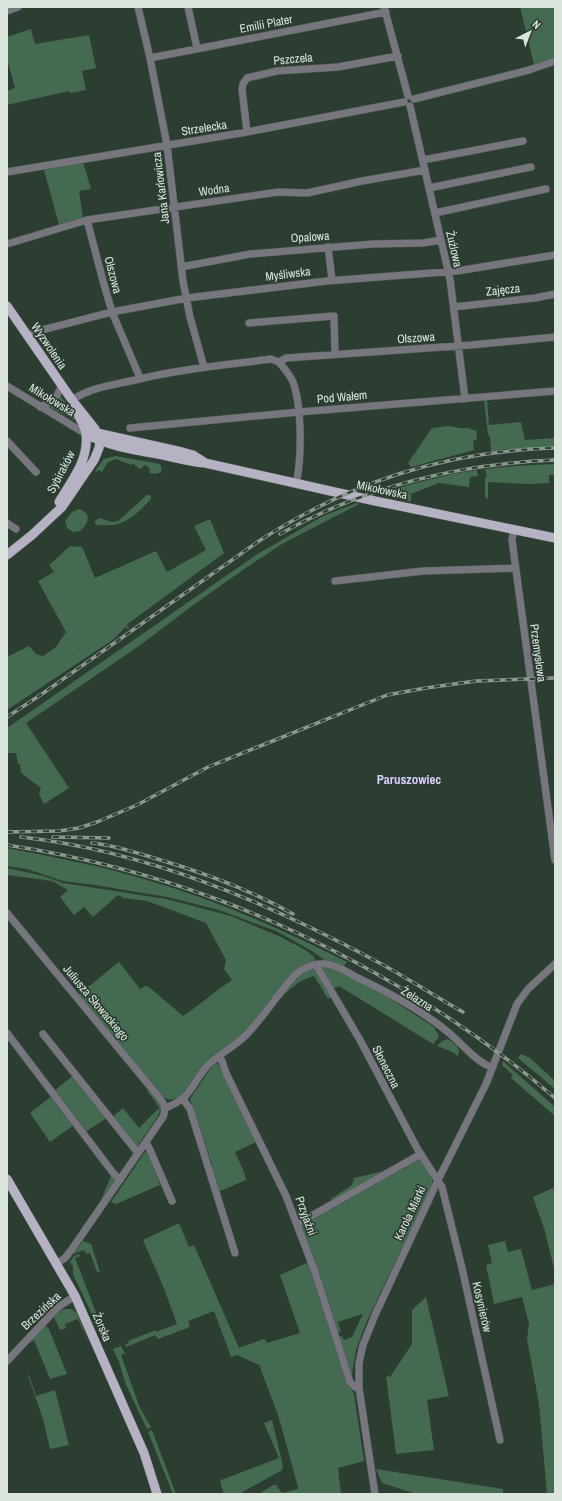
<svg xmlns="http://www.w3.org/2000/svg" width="562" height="1501" font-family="'Archivo Narrow',sans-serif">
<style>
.green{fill:#446b51}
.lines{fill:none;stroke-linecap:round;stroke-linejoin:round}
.stream{stroke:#446753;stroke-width:2}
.minor-casing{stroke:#4b5b50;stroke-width:8}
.major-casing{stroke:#4b5b50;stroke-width:10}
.minor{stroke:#77757e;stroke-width:7}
.major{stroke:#b6b2c4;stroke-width:9}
.rail-casing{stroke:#8b988f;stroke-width:3.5}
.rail{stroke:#2c3d31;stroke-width:2;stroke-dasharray:6;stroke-linecap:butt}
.labels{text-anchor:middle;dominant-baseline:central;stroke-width:3.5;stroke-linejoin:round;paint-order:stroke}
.street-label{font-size:12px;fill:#dae4dd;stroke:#2c3d31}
.neighbourhood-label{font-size:13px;font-weight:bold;fill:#d8cefa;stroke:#2c3d31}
</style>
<rect width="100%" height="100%" fill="#2c3d31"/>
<!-- green -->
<path class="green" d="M520 7H555V57L534 64Z
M31 29 35 44 89 35 96 68 82 71 86 90 70 93 69 91 7 105V91L15 88 7 59V37Z
M83 162 91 189 79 191 83 218 59 225 44 170Z
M60 396H61L78 422 48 406Z
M484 400H487L489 425 521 422 525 440 555 438V448L506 449 491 452 490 436 488 435Z
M448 426C456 427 463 429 470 428L471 430H476L477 439 474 441 473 440 474 450 411 467 408 463 432 428Z
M116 456 160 464 162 470 160 473H156V474L149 473 150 469 147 466 144 465 141 469 135 466V465L133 463 132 465 116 459 108 462 102 472 98 470 97 472 95 471 104 459Z
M555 464V475H549V483L530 484 488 482V499L485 497V478L487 477 485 469 515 466Z
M477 470 478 476 470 477 469 487 439 483 411 494V502L380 494C412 483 444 475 477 470Z
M147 495H151V499C139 512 124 528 104 525 100 525 99 526 95 524V521L99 518 112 522 118 521Z
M357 503 359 504 282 544 247 567 192 606 139 646 26 723 69 788 44 804 39 794 41 788 21 773 20 764H18L16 753H7V728L256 555 323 516Z
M79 509C92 513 89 524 80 531L73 532 67 528 65 521 72 512Z
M210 519 224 553 129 623 114 639 7 710V657L29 646 36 654 43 656 56 647 66 632 38 581 54 572 49 565 70 546 82 547 95 578 156 551 167 572 206 550 194 526Z
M7 848C54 857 101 866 147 880 216 900 282 929 347 962L343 967 326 961 312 951 276 931 219 910 167 897 95 885 63 881 27 869 7 866Z
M7 868 44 876 63 883 166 899 231 916 281 937 307 951 314 957 315 961 307 964 248 1029 181 1096C174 1100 169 1101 161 1096L78 995 119 962 140 989 145 986 149 987 183 1016C200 1005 215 991 232 980L224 969 226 960 206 923 147 901 124 898 118 895 93 917 84 907 74 915 60 897 68 890 52 881 7 875Z
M323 966 335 969 353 978 389 998 434 1027 439 1037 433 1044 339 986 333 989 322 969Z
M312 968 315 969 332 997 328 999 314 976C293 982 282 997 268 1013L299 974Z
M448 1039 457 1046 459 1051 458 1056 452 1052 437 1046 442 1041Z
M521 1054 530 1058 555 1081V1089L518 1058Z
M503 1061 555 1107V1116L511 1078 513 1075 502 1065Z
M216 1063 218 1064 255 1137 254 1138 256 1142 235 1152 244 1172 246 1180 218 1192 210 1170 212 1164 190 1099 210 1069Z
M34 1064 55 1090 74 1075 107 1118 85 1132Z
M147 1091H149C156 1098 163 1105 158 1116L136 1148 111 1118 123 1108 139 1128 159 1108 155 1101Z
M53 1095 114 1176 115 1180 101 1200 112 1174 74 1125 50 1142 30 1113Z
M148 1151 160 1185 116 1204 111 1202 145 1152Z
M418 1153 432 1178V1185L366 1323 356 1350 351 1379 339 1337 342 1336 344 1340 352 1337 363 1314 338 1322 341 1332 337 1331 300 1226 333 1205 331 1199 352 1185 354 1178 388 1170Z
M553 1188 555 1193V1273L545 1231 533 1197Z
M179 1223 189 1247 194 1245 239 1348 264 1339H265L267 1343 300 1333 280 1275 309 1262 349 1385 354 1394 364 1461 338 1468 341 1494H259L273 1485H276L282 1493 298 1489V1487L278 1415 259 1365 237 1355 231 1357 214 1311 188 1321 190 1327 158 1339 155 1335 126 1347 125 1345 129 1343 128 1341 156 1330V1332L177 1324 163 1286 143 1240Z
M83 1241 91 1244 100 1272H97L90 1253 86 1254 84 1250 73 1254Z
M505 1241 508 1252 521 1249 532 1290 555 1284V1494H547L539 1404 527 1339 529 1324 522 1297 494 1304 486 1265 492 1263 488 1245Z
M79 1254 80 1256 75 1258 97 1315 93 1317 73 1274V1266L70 1262 74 1256Z
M426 1297 449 1396 427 1400 434 1450 396 1454 386 1376 390 1377 412 1344V1310Z
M64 1309H71L77 1313 90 1346 78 1319 65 1324 66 1328 60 1330 54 1317 58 1312Z
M45 1325 49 1329 67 1374 50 1379 34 1340 30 1343 29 1342Z
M121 1346 125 1353 121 1355 140 1408 151 1427 147 1429 126 1385 119 1362 113 1349Z
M29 1375 36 1396 55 1390 69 1445 50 1449 43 1419 28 1376Z
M272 1420 283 1466 282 1470 239 1494H224L220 1482 221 1480 279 1458 264 1423Z
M152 1430 176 1494H173L148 1432Z
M376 1469 503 1489V1494H416L382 1483Z"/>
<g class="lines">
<!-- stream -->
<path class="stream" d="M7 669 27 685H32L113 625H124L128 628"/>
<!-- minor casing -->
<g class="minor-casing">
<path id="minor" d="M138 7 150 58 167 145 183 281 190 317 204 367
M188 7 197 48
M384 7 408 96
M7 11 18 7
M150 58 386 12
M414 99 529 70 555 61
M410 106 450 279 465 399
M247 132 242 89 243 84 247 78 277 71 338 67 398 56
M423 160 523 141
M7 172 247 132 404 102
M429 188 531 167
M435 213 546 189
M87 220 103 281 112 312 140 378
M7 244 87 220 278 192 307 193 362 181 425 170
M328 247 332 280
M181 267 250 254 373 244 423 243 441 240
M454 307 535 298 555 294
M249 323 334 316 335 354
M28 337 38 331 112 312 187 298 327 281 457 271 555 255
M279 362C284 368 290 375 293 382 302 407 302 458 296 484
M7 386 86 434
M72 400C91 387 113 385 135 380 179 369 226 365 271 359L279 362 286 358 471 345 555 337
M40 407 54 400 62 386
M130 428 299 412 555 391
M7 441 36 472
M7 523 16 529
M514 529 512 540 555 860
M335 581 423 571 516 568
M7 913 153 1090C160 1098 168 1106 163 1117L72 1249 65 1258 57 1263
M316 965 360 1040 418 1150 442 1187 462 1268 500 1440
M7 1033 114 1174 120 1180
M43 1034 138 1153
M219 1056 222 1061 226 1073 286 1196 315 1272 350 1382 355 1387 359 1388
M183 1099 190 1109 235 1253
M165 1108C192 1098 190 1086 207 1066 219 1054 234 1047 246 1035 264 1017 277 994 295 975 303 968 314 963 326 964 337 965 347 972 356 977 388 992 421 1010 448 1032 459 1041 480 1066 493 1067
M146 1142 150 1150 172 1201
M297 1224 421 1154
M7 1361 58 1307 75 1296
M375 1494 359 1388V1363L363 1345 375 1315 438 1180 486 1084 517 1004 528 989 555 964"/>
</g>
<!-- major casing -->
<g class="major-casing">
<path id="major" d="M7 306 72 400 95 429 100 441 99 448 94 460 62 507 32 535 7 555
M93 433H97L182 452 193 455 204 462
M86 434C111 447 135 450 163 455 177 458 190 462 205 463L375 501 555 538
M59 502C72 480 89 460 86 434 85 425 78 416 75 408
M7 1179 75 1296 144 1453 157 1494"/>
</g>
<!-- minor -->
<use href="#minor" class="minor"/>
<!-- major -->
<use href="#major" class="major"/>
<!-- rail casing -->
<g class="rail-casing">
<path id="rail" d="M280 534C364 487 458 464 555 460
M7 717 42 694 259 541C350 482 446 451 555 448
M7 832 59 831 79 828 97 822 137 805 208 767 387 695 426 688 476 681 555 678
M21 837C146 851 264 901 374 960 404 976 433 995 463 1012
M53 837 109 838
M92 843C113 845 134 852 154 858 202 872 249 889 293 914
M7 845C156 868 287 918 416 997 465 1027 512 1061 555 1098"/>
</g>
<!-- rail -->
<use href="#rail" class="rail"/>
</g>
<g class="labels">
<!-- street labels -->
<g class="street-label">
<text transform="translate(266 24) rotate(-11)">Emilii Plater</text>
<text transform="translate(293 59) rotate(-5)">Pszczela</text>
<text transform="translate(204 128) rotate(-9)">Strzelecka</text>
<text transform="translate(161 188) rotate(-97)">Jana Karłowicza</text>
<text transform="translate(214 190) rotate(-8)">Wodna</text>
<text transform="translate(310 237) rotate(-4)">Opalowa</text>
<text transform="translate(454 249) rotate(77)">Żużlowa</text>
<text transform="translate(288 274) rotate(-7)">Myśliwska</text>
<text transform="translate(113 275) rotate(75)">Olszowa</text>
<text transform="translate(503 290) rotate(-6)">Zajęcza</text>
<text transform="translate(416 338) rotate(-4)">Olszowa</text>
<text transform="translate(49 346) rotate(56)">Wyzwolenia</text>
<text transform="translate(342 397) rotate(-5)">Pod Wałem</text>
<text transform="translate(52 400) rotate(31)">Mikołowska</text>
<text transform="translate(61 472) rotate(-62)">Sybiraków</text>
<text transform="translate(382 490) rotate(12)">Mikołowska</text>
<text transform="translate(538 653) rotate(82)">Przemysłowa</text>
<text transform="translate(417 999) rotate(32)">Żelazna</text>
<text transform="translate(96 1003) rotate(50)">Juliusza Słowackiego</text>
<text transform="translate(386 1067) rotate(63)">Słoneczna</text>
<text transform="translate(410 1213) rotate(-65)">Karola Miarki</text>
<text transform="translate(306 1216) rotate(70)">Przyjaźni</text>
<text transform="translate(482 1307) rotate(77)">Kosynierów</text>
<text transform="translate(41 1311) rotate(-43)">Brzezińska</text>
<text transform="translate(102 1327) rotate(67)">Żorska</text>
</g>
<!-- neighbourhood labels -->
<g class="neighbourhood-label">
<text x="409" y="779">Paruszowiec</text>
</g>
</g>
<!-- border -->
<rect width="562" height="1501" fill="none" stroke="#dae4dd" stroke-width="16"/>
<!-- north arrow -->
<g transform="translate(530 32) rotate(42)" stroke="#2c3d31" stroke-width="3" paint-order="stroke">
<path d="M0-3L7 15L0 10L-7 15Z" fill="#dae4dd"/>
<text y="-6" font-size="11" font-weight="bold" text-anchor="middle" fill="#dae4dd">N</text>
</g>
</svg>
